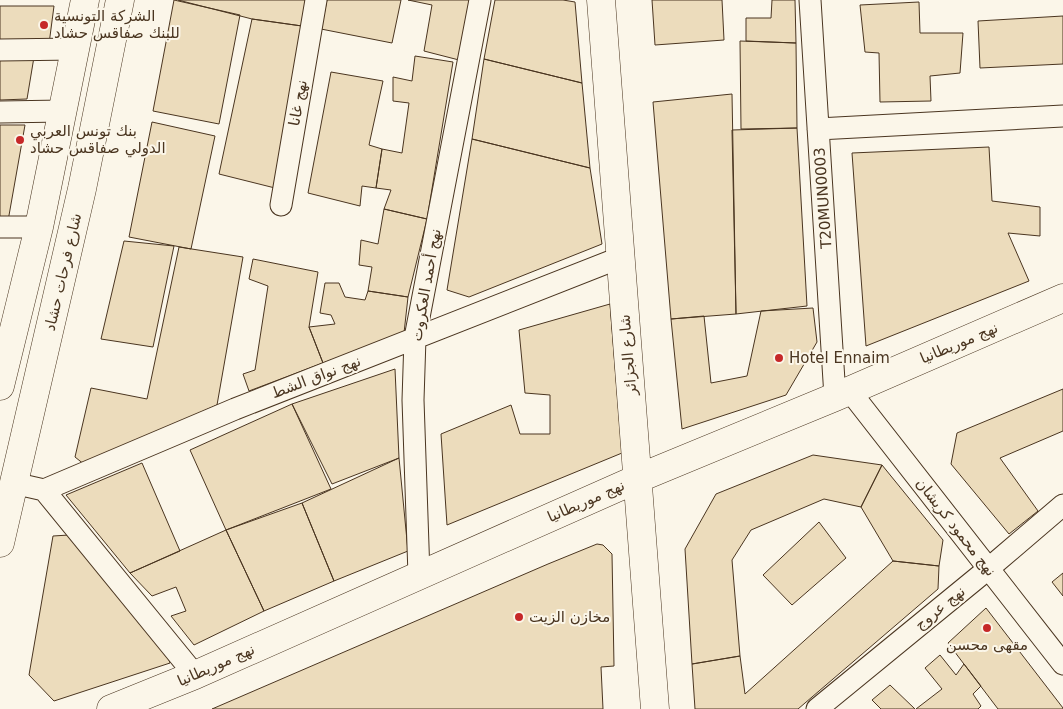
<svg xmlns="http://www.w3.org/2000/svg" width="1063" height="709" font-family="'DejaVu Sans','Noto Sans Arabic',sans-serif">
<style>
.building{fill:#ecdcbc;stroke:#4a3520}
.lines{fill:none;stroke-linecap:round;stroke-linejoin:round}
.minor-casing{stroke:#4a3520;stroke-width:23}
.tertiary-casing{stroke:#4a3520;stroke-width:29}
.secondary-casing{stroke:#4a3520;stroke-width:29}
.minor{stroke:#fbf6e9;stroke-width:21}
.tertiary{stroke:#fbf6e9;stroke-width:28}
.secondary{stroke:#fbf6e9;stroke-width:28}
.poi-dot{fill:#c62828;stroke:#fbf6e9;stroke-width:2}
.labels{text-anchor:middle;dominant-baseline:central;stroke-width:4;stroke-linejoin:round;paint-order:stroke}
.poi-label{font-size:15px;fill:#4a3520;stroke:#fbf6e9;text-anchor:start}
.street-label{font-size:15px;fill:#4a3520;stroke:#fbf6e9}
</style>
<rect width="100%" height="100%" fill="#fbf6e9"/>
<!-- building -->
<path class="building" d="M174 0 240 15 219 124 153 111Z
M178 0H306L302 26 252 19Z
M327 0H401L392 43 321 29Z
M408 0H473L459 60 424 51 432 5Z
M495 0H563L575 2 582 83 484 59Z
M652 0H722L724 40 655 45Z
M772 0H795L796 43 746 41V18H771Z
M919 2 920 33H963L960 73 930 76 931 101 880 102 879 53 865 52 860 5Z
M0 6H54L49 44H0Z
M1063 16V64L980 68 978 21Z
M252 19 302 26 275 188 219 174Z
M740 41 796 43 797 128 741 129Z
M415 56 453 62 427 219 384 209 391 190 376 188 382 149 402 153 409 103 393 101V77L412 81Z
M34 57 27 99 0 100V58Z
M484 59 582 83 590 168 472 139Z
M331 72 383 81 369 145 382 149 376 188 362 186 360 206 308 193Z
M732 94 736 314 671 319 653 102Z
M152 122 215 136 191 249 129 237Z
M0 125H25L8 221H0Z
M797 128 807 306 736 314 732 130Z
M472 139 590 168 602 244 469 297 447 290Z
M989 147 992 201 1040 207V236L1008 233 1029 281 866 346 852 153Z
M384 209 427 219 408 297 368 291 372 267 359 265 361 240 378 244Z
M124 241 174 246 153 347 101 339Z
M179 247 243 257 217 405 85 465 75 457 91 388 147 399Z
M253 259 318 272 309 327 323 363 249 391 243 374 255 370 268 286 249 279Z
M325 283H339L345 297 365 300 368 291 408 297 404 333 323 363 309 327 335 324 331 315 320 313Z
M610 304 622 453 447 525 441 434 511 405 520 434H550V395L525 393 519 330Z
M813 308 817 342 786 395 682 429 671 319 704 316 711 383 747 376 761 311Z
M395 369 399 458 332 484 292 404Z
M1063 389V431L1000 458 1038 511 1009 534 951 464 957 433Z
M292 404 331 489 226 530 190 450Z
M813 455 882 465 861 507 824 499 751 530 732 560 740 656 692 664 685 549 716 494Z
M399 458 408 551 334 581 302 503Z
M142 463 180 551 130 573 66 495Z
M882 465 943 540 939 566 893 561 861 507Z
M302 503 334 581 264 611 226 530Z
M819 522 846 558 792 605 763 575Z
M226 530 264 611 194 645 171 616 186 611 176 587 152 596 130 573Z
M69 535 166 650 170 663 54 701 29 675 53 536Z
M597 544 603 545 612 554 614 666 601 667 603 709H212L548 564Z
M893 561 939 566 938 589 798 709H695L692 664 740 656 745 694Z
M1063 573V596L1052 582Z
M986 608 1063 708V709H998L948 643Z
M940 655 956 675 964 664 981 686 973 694 981 706 978 709H916L942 689 925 668Z
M890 685 915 709H881L872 700Z"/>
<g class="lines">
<!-- minor casing -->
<g class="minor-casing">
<path id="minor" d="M810 0 835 397
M0 50 76 49
M0 112 63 111
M818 129 1063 116
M281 205 316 0
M0 227H39
M849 390 1063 664
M13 483 44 490 235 409 619 258
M44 490 195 675
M419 575 413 400 415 338 480 0
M817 709 988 569 1063 505"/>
</g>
<!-- tertiary casing -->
<g class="tertiary-casing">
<path id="tertiary" d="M601 0C618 236 638 473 655 709
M111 709 195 675 639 478 835 397 1063 298"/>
</g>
<!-- secondary casing -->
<g class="secondary-casing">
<path id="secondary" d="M0 386 39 227 85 0
M0 543 82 189 120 0"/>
</g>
<!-- minor -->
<use href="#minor" class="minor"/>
<!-- tertiary -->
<use href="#tertiary" class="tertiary"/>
<!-- secondary -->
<use href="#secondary" class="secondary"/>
</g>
<!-- markers -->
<g class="poi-dot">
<circle cx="44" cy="25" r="5"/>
<circle cx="20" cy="140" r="5"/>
<circle cx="779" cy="358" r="5"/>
<circle cx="519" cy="617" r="5"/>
<circle cx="987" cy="628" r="5"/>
</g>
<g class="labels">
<!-- poi labels -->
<g class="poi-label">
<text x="54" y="16">الشركة التونسية<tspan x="54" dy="17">للبنك صفاقس حشاد</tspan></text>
<text x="30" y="131">بنك تونس العربي<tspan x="30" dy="17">الدولي صفاقس حشاد</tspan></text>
<text x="789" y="358">Hotel Ennaim</text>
<text x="529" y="617">مخازن الزيت</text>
<text x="987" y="645" text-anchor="middle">مقهى محسن</text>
</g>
<!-- street labels -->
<g class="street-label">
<text transform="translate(298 103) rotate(-80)">نهج غانا</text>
<text transform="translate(823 198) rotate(-94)">T20MUN0003</text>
<text transform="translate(63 272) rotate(-77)">شارع فرحات حشاد</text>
<text transform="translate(426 285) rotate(-80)">نهج أحمد العكروت</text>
<text transform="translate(959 343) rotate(-23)">نهج موريطانيا</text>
<text transform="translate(628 355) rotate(-95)">شارع الجزائر</text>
<text transform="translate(316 377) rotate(-21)">نهج نواق الشط</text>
<text transform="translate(586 501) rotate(-24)">نهج موريطانيا</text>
<text transform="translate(956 527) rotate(52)">نهج محمود كريشان</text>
<text transform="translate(940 608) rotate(-39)">نهج عروج</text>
<text transform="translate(216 665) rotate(-24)">نهج موريطانيا</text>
</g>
</g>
</svg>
